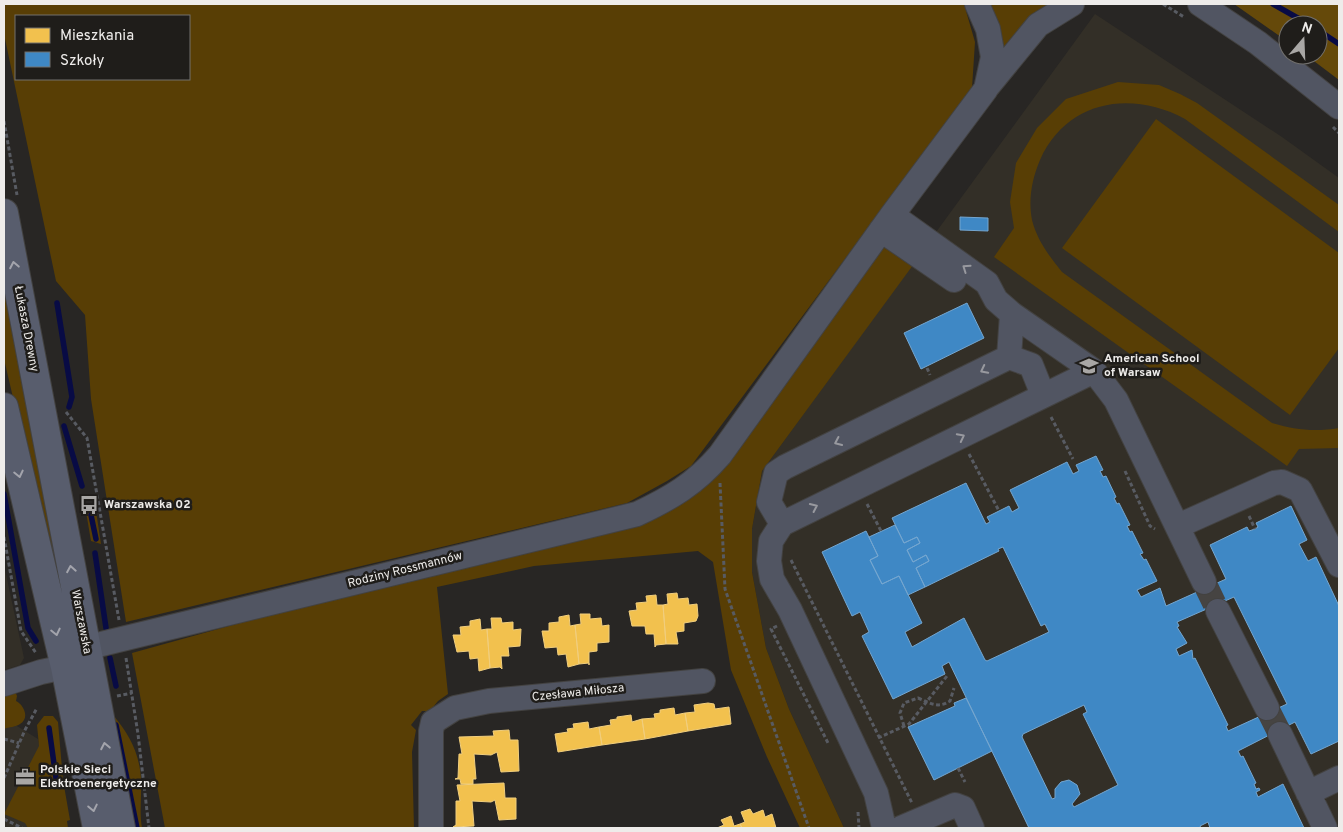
<svg xmlns="http://www.w3.org/2000/svg" width="1343" height="832" font-family="Overpass,sans-serif">
<style>
.built{fill:#332f27}
.green{fill:#583e05;fill-rule:evenodd}
.forest{fill:#65490a}
.homes{fill:#f2c14e;stroke:#f1ce7d}
.schools{fill:#3f88c5;stroke:#74a6d0;fill-rule:evenodd}
.lines{fill:none;stroke-linecap:round;stroke-linejoin:round}
.stream{stroke:#080b45;stroke-width:5.5}
.minor-tunnel{stroke:#464442;stroke-width:24;stroke-dasharray:24 12;stroke-linecap:butt}
.minor-casing{stroke:#434241;stroke-width:26}
.major-casing{stroke:#434241;stroke-width:30}
.path{stroke:#585b62;stroke-width:3;stroke-dasharray:4 2.5;stroke-linecap:butt}
.minor{stroke:#515562;stroke-width:24}
.major{stroke:#585d6d;stroke-width:28}
.oneway{stroke:#a3a4ac}
.oneway2{stroke:#98999f}
.labels{text-anchor:middle;dominant-baseline:central;stroke-width:5;stroke-linejoin:round;paint-order:stroke}
.street-label{font-size:12px;fill:#eeecea;stroke:#1f1d1a}
.poi-label{font-size:12px;font-weight:bold;fill:#eeecea;stroke:#1f1d1a;text-anchor:start}
</style>
<rect width="100%" height="100%" fill="#282624"/>
<!-- built -->
<path class="built" d="M1095 14 1282 137 1339 178V828H844L789 709 766 648 752 572V529L762 471Z
M4 565 24 658 20 665 4 670Z
M4 718 38 739 56 828H4Z"/>
<!-- green -->
<path class="green" d="M4 4H964L975 42 972 88 691 466 667 481 627 503 126 622 91 399 85 315 56 281 4 34ZM16 16H189V79H16Z
M988 4H1052L1001 52Z
M1118 82 1159 85 1180 94 1197 103 1339 205V232L1185 119C1131 90 1067 100 1040 160 1032 179 1028 199 1032 220 1037 240 1049 256 1062 272L1272 423C1295 430 1315 432 1339 428V448L1299 449 1287 466 994 257 1014 228 1010 202 1016 163 1037 128 1066 99Z
M1156 119 1339 253V348L1290 415 1062 248Z
M883 237 916 261 762 471 752 529V572L766 648 789 709 844 828H800L767 757 731 670 713 562 698 551 534 566 437 587 448 694 438 701 430 711H422L411 725 416 730 412 752 414 828H165L132 653 431 570 662 512Z
M4 287 86 697 57 586 4 359Z
M96 511 101 544 91 541 86 512Z
M15 691 17 696 16 701C24 705 30 718 20 724 16 727 9 727 4 729V695Z
M113 715C129 734 139 752 141 778 142 795 139 811 142 828H130Z
M44 716H53L58 722 63 780 70 820 67 821 68 828H28L25 823 4 814 39 746 37 725Z"/>
<!-- forest -->
<path class="forest" d="M1234 4H1339V80L1306 55H1318V25H1288V42Z"/>
<!-- homes -->
<path class="homes" d="M677 593 678 599 688 598 689 605 697 604 698 616 696 621 684 623V631L676 632 678 644H666L663 605 668 604 667 594Z
M656 595 657 605H663L666 644 656 645 655 647 654 634H646L645 626H632L629 611 637 610 636 603 647 602 646 596Z
M580 614H590V619L601 618 602 626 609 625V642L597 643V651L589 652V665V663L579 664 575 625 581 624Z
M569 615 570 626 575 625 579 664 568 667 566 654 558 655 557 647 545 648 542 631H549V623L559 622V617Z
M491 618H501L502 623 513 622V630L521 629 520 646 508 647 509 656H501L502 669 500 667 490 668 487 629H492Z
M480 619 481 630 487 629 490 668 479 671 478 658 470 659 469 651 457 652 453 635H461L460 627 470 626V621Z
M708 703 714 704 715 709 729 707 731 724 688 731 685 713 695 712 694 705Z
M674 708 675 715 685 713 688 731 645 739 642 719 655 718 654 714 660 713V710Z
M631 715 632 722 642 719 645 739 602 745 599 727 611 725 610 720 617 719V717Z
M588 722 589 729 599 727 602 745 558 752 555 734 568 732 567 729 574 728 573 724Z
M509 730 510 740H518L519 771 501 772 497 752 491 755 474 754 476 779H473V784H461L460 779H455L458 778 459 754H462L459 737 494 736 493 731Z
M504 783 505 798H516V819L499 820 495 800 491 802 472 801 474 826 453 827 456 825V801H460L457 785Z
M750 809 753 814 763 810 765 817 772 814 776 828H742L740 824 745 822 741 812Z
M731 816 734 826 740 824 742 828H717L724 825 721 820Z"/>
<!-- schools -->
<path class="schools" d="M960 217 988 218V231L960 230Z
M967 303 984 338 921 369 904 333Z
M1096 456 1103 470 1100 471 1103 477 1106 476 1116 497 1114 498 1117 504 1119 503 1130 525 1127 526 1130 532 1132 531 1143 553 1140 554 1144 560 1146 559 1157 581 1137 590 1141 597 1160 588 1166 606 1226 579 1210 545 1247 527 1249 531 1255 529 1258 527 1256 523 1291 506 1307 540 1299 544 1308 561 1316 557 1339 606V741L1311 754 1295 722 1238 751 1241 757 1243 756 1256 783 1254 784 1256 789 1259 788 1260 790 1256 792 1258 797 1283 784 1304 828H1210L1208 822 1200 826 1201 828H1029L949 662 942 666 945 674 893 699 862 636 869 632 860 612 852 616 822 552 866 531 878 556 870 560 882 584 899 576 922 623 905 632 912 647 964 618 985 660 987 661 1049 632 1045 624 1041 626 1003 547 998 549 999 551 925 587 916 568 929 561 926 555 913 562 907 550 920 543 917 537 904 543 892 518 966 483 986 524 990 522 987 517 1009 506 1012 512 1019 508 1010 490 1067 462 1073 474 1079 471 1076 465ZM1234 597 1287 704 1228 731 1226 726 1228 725 1195 658 1193 659 1192 650 1179 656 1176 649 1187 643 1177 627 1179 626 1177 622ZM1084 705 1087 712 1083 714 1118 785 1074 807 1072 804 1080 794 1077 785 1069 780 1061 782 1055 789V798L1052 799 1022 737 1023 734Z
M895 525 904 543 917 537 920 543 907 550 913 562 926 555 929 561 916 568 925 587 908 595 899 576 882 584 870 560 878 556 869 537Z
M966 698 992 751 934 780 908 727 955 706 954 703Z"/>
<g class="lines">
<!-- stream -->
<path class="stream" d="M1273 4 1310 25
M1318 30 1339 44
M57 303 72 397 69 407
M64 426 82 486
M4 494 28 628 36 641
M91 515 96 539
M95 553 106 628
M110 658 116 686
M116 725 137 828
M49 728 56 778"/>
<!-- minor-tunnel -->
<path class="minor-tunnel" d="M1204 582 1218 611
M1267 708 1280 734"/>
<!-- minor casing -->
<g class="minor-casing">
<path id="minor" d="M1200 4 1258 43 1339 107
M988 86 1038 25 1072 4
M892 215 987 283 996 300 1012 314 1094 371 1116 400 1204 582
M881 230 954 280
M1009 357 1012 314
M1043 395 1031 365 1009 357 785 467 776 473 769 502 782 524 1094 371
M782 524 771 541 769 561 772 579 790 610 876 793 884 828
M1178 526 1274 483 1282 482 1300 490 1339 565
M1218 611 1267 708
M85 648 637 514C671 498 695 484 720 455L892 215 986 89 993 57 988 29 977 4
M4 684 41 672 65 667
M1280 734 1325 828
M1308 793 1339 778
M431 828V731L433 722 455 708 489 701 703 681
M901 828 955 805 963 808 972 828"/>
</g>
<!-- major casing -->
<g class="major-casing">
<path id="major" d="M4 213 121 828
M4 407 65 667 97 828"/>
</g>
<!-- path -->
<path class="path" d="M1163 4 1184 17
M4 121 17 195
M1333 127 1339 133
M927 368 930 375
M66 412 87 438 119 620
M1051 417 1073 459
M969 454 999 511
M1125 471 1150 526 1155 529
M720 483 725 589 809 828
M867 504 881 531
M1249 516 1255 529
M4 537 21 631 36 653
M791 560 912 803
M777 626 771 629 829 745
M126 658 138 734 149 828
M117 696 132 693
M904 726 900 713 904 703 918 698C931 703 937 709 950 701L954 688
M878 738 909 724 947 676
M4 739 19 743
M958 768 965 782
M4 778 25 730 37 708
M858 812 859 828
M4 819 22 828"/>
<!-- minor -->
<use href="#minor" class="minor"/>
<!-- major -->
<use href="#major" class="major"/>
</g>
<!-- one-way arrows -->
<defs><path id="oneway-chevron" d="M-2-3.5L2.5 0L-2 3.5" fill="none" stroke-width="1.6" stroke-linecap="round" stroke-linejoin="round" transform="scale(1.25)"/></defs>
<g class="oneway">
<use href="#oneway-chevron" transform="translate(14 265) rotate(-101)"/>
<use href="#oneway-chevron" transform="translate(19 474) rotate(77)"/>
<use href="#oneway-chevron" transform="translate(71 569) rotate(-100)"/>
<use href="#oneway-chevron" transform="translate(56 632) rotate(77)"/>
<use href="#oneway-chevron" transform="translate(105 746) rotate(-101)"/>
<use href="#oneway-chevron" transform="translate(93 808) rotate(78)"/>
</g>
<g class="oneway2">
<use href="#oneway-chevron" transform="translate(966 268) rotate(-145)"/>
<use href="#oneway-chevron" transform="translate(984 370) rotate(153)"/>
<use href="#oneway-chevron" transform="translate(961 437) rotate(-27)"/>
<use href="#oneway-chevron" transform="translate(838 442) rotate(155)"/>
<use href="#oneway-chevron" transform="translate(814 507) rotate(-25)"/>
</g>
<!-- icons -->
<defs>
<g id="school-bare" transform="scale(1.5)"><path d="M0-5L7-2L0 1L-7-2ZM-4 1L0 2.5L4 1V4Q0 6-4 4Z" fill="#a9a7a5" stroke="#1f1d1a" stroke-width="2.5" paint-order="stroke"/></g>
<g id="bus-bare" transform="scale(1.5)"><path d="M-5-6H5V4H4V6H2V4H-2V6H-4V4H-5ZM-3.5-4V0h7V-4ZM-3.5 1.2v1.5H-2V1.2ZM2 1.2v1.5H3.5V1.2Z" fill="#a9a7a5" stroke="#1f1d1a" stroke-width="2.5" paint-order="stroke"/></g>
<g id="office-bare" transform="scale(1.5)"><path d="M-6-3h4V-5.5h4V-3h4V5H-6ZM-1-4.5V-3h2v-1.5ZM-6 0V1H6V0Z" fill="#a9a7a5" stroke="#1f1d1a" stroke-width="2.5" paint-order="stroke"/></g>
</defs>
<g fill-rule="evenodd">
<use href="#school-bare" x="1089" y="366"/>
<use href="#bus-bare" x="89" y="505"/>
<use href="#office-bare" x="25" y="777"/>
</g>
<g class="labels">
<!-- street labels -->
<g class="street-label">
<text transform="translate(26 329) rotate(79)">Łukasza Drewny</text>
<text transform="translate(405 570) rotate(-14)">Rodziny Rossmannów</text>
<text transform="translate(81 622) rotate(79)">Warszawska</text>
<text transform="translate(578 693) rotate(-6)">Czesława Miłosza</text>
</g>
<!-- poi labels -->
<g class="poi-label">
<text x="1104" y="359">American School<tspan x="1104" dy="14">of Warsaw</tspan></text>
<text x="104" y="505">Warszawska 02</text>
<text x="40" y="770">Polskie Sieci<tspan x="40" dy="14">Elektroenergetyczne</tspan></text>
</g>
</g>
<!-- border -->
<rect width="1343" height="832" fill="none" stroke="#eeecea" stroke-width="10"/>
<!-- legend -->
<rect x="15" y="15" width="175" height="65" fill="#1f1d1a" stroke="#72706d"/>
<rect x="25" y="28" width="25" height="15" fill="#f2c14e" stroke="#72706d"/>
<text x="60" y="40" font-size="15" fill="#eeecea">Mieszkania</text>
<rect x="25" y="52" width="25" height="15" fill="#3f88c5" stroke="#72706d"/>
<text x="60" y="65" font-size="15" fill="#eeecea">Szkoły</text>
<!-- north arrow -->
<g transform="translate(1303 40) rotate(19)"><circle r="24" fill="#1f1d1a" stroke="#72706d"/>
<path d="M0-4L9 19L0 12L-9 19Z" fill="#a9a7a5"/>
<text y="-8" font-size="14" font-weight="bold" text-anchor="middle" fill="#eeecea">N</text>
</g>
</svg>
